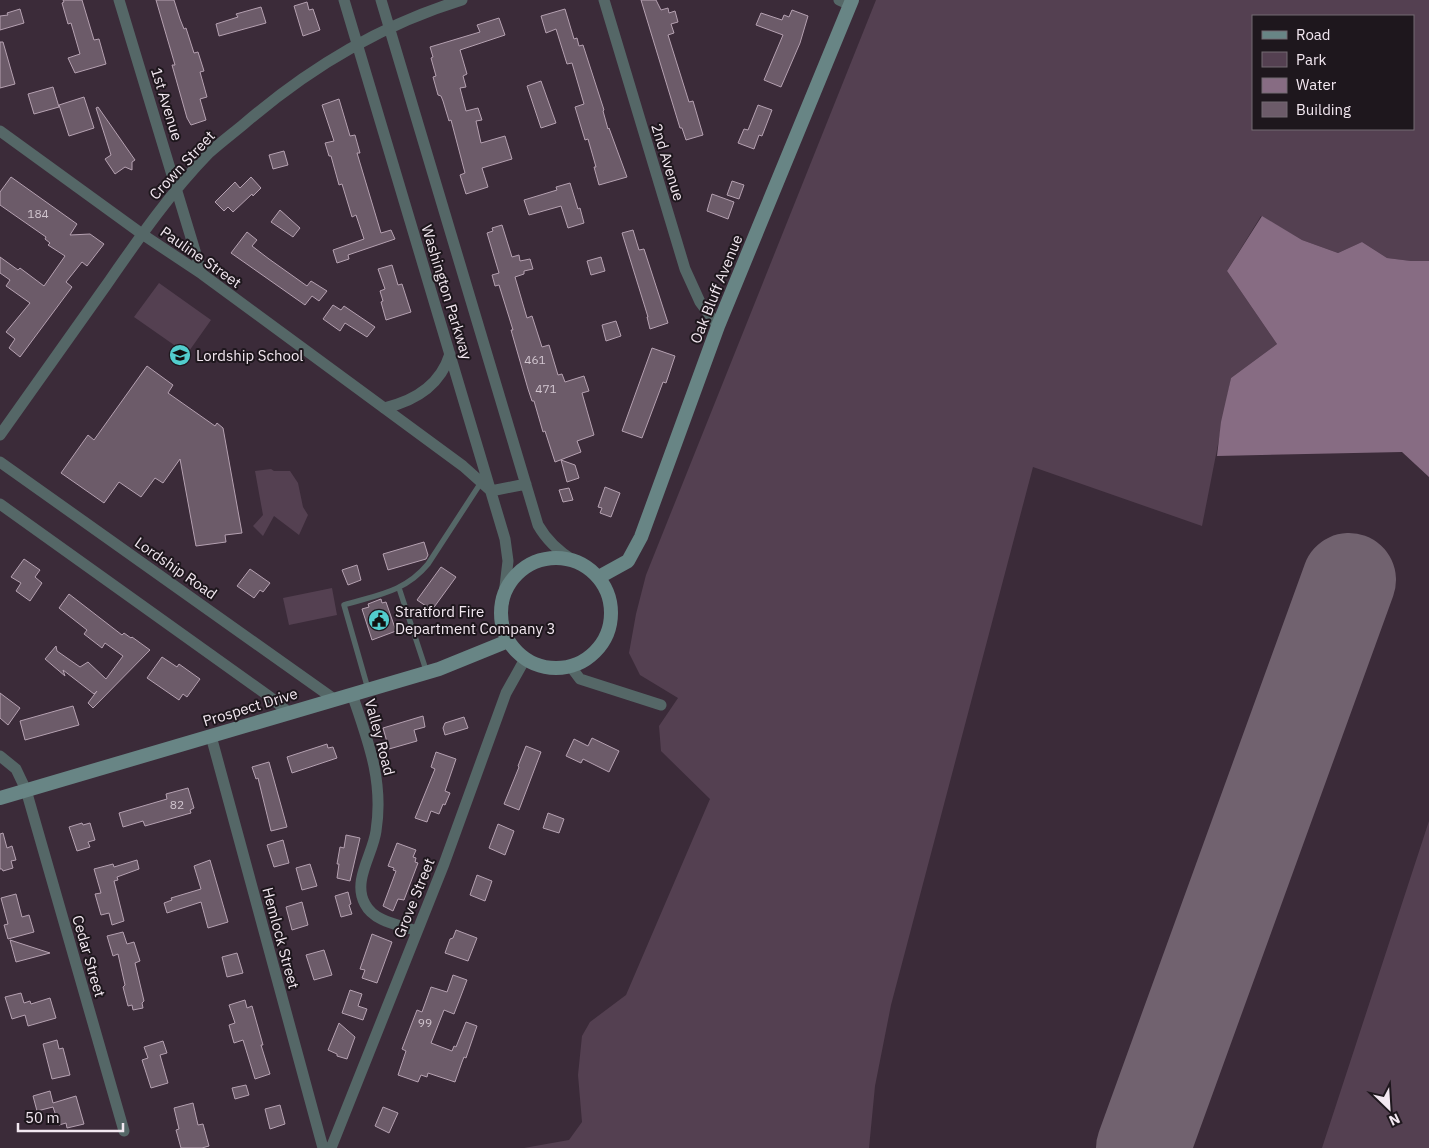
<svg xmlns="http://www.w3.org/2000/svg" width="1429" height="1148" font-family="'IBM Plex Sans',sans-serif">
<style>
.green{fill:#544051;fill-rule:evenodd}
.water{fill:#876c83}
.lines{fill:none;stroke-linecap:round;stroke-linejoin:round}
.runway{stroke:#71626f;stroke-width:94}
.building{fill:#6c5b69;stroke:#b5a1b1}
.service{stroke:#556767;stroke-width:5.5}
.minor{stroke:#556767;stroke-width:11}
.secondary{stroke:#688585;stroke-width:14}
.labels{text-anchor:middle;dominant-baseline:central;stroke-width:4;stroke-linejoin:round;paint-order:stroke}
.number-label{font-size:12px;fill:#d1c5cf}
.street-label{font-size:15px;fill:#f3e8f1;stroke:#1e171d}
.poi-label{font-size:15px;fill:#f3e8f1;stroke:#1e171d;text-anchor:start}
</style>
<rect width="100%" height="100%" fill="#3b2b39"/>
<!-- green -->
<path class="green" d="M876 0H1429V261H1411L1387 258 1362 242 1338 253 1302 240 1261 216 1227 271 1277 344 1231 378 1202 526 1033 467 891 1005 875 1086 869 1148H524L569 1140 582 1122 578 1075 582 1036 590 1022 626 995 710 799 661 751 659 726 678 698 640 675 629 653 636 614 646 575ZM1253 16H1413V129H1253Z
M159 283 211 320 187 354 134 317Z
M271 469 274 471H290L298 483 303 507 308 515 299 535 274 516 263 536 253 526 263 515 255 471Z
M332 588 337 615 289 625 283 598Z
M1429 821V1148H1322Z"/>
<!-- water -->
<path class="water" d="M1262 216 1302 240 1338 253 1362 242 1387 258 1411 261H1429V477L1402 452 1217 456 1221 422 1231 378 1277 344 1227 271Z"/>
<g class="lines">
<!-- runway -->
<path class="runway" d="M1143 1148 1349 580"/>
</g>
<!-- building -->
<path class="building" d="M63 0H82L94 40 99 39 106 64 75 73 68 58 80 54 71 23 68 24 62 3 64 2Z
M156 0H174L180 19 184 29 186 28 194 53 198 52 204 71 200 72 207 97 200 99 206 120 191 125 187 118 172 65H175Z
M641 0H656L661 10 668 8 669 13 675 11 678 22 671 24 674 33 668 35 689 102 693 101 703 135 686 140 682 128H680Z
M307 2 309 10 313 9 320 30 303 36 294 6Z
M261 7 266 23 219 36 216 24 238 17 236 14Z
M20 9 24 23 0 30V16L8 15 7 13Z
M565 9 574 39 577 38 579 46 583 45 604 110 603 111 608 129 609 128 627 177 599 185 594 167H596L588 139 585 140 575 107 584 104 572 63 567 64 556 29 546 33 541 16Z
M792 10 808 16 800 43 781 87 764 80 783 35 756 25 761 13 782 20 784 15 789 17Z
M499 18 505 35 460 50 467 74 463 76 466 87 460 88 466 111 478 108 482 120 476 121 481 143 505 136 512 159 482 168 488 187 466 194 460 175 465 173 451 120 449 121 443 101 441 96 438 95 433 77 436 76 431 58 433 57 430 47 480 32 477 25Z
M0 42H3L15 84 0 88Z
M541 81 556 123 541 128 527 86Z
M53 87 59 107 34 114 28 94Z
M84 97 94 128 69 136 59 105Z
M339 99 350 136 355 135 360 153H357L381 233 391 230 395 239 348 255 349 259 337 263 333 250 364 239 356 215 352 217 342 184 339 185 331 156H329L325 143 334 141 322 105Z
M758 105 772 110 762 136 759 135 754 149 738 143 744 129 748 130Z
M98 107 135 160 132 162V170L125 167 115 174 105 159 111 155 96 108Z
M284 151 288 165 273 169 269 155Z
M11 177 77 224 70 235 90 234 104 244 87 266 82 262 66 282 72 287 20 357 9 348 15 339 6 332 30 303 6 286 10 280 0 273V257L18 270 20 268 44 286 65 256 48 245 50 243 45 239 46 237 0 205V192Z
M251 177 261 188 253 196 252 194 233 212 228 207 224 211 215 202 235 182 240 188Z
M732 181 744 185 739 199 727 195Z
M570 183 578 209 580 208 584 223 568 228 561 206 529 215 524 200 557 190 556 187Z
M712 194 734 202 728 219 707 211Z
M280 210 300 228 293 237 271 222Z
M502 225 512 257 519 255 520 261 530 259 533 269 524 271V274L515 277 527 318 532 316 542 347 549 345 558 375 562 374 565 382 584 376 589 391 582 393 594 435 577 441 581 452 555 462 545 431 543 432 534 401H532L528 389 511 330H513L499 285 495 286 492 275 499 273 487 233 493 231 492 228Z
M633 230 639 250 644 249 668 323 650 329 647 317H648L622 233Z
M247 232 257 240 252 246 269 259 307 286 311 281 327 291 319 301 312 296 305 305 231 253Z
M601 257 605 271 591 275 587 261Z
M392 265 398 285 402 284 411 312 386 320 381 302 383 301 380 291 385 289 378 269Z
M333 305 341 310 344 306 375 327 367 337 345 323 340 331 323 319Z
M616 321 621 336 606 341 602 325Z
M652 348 675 356 666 383 663 382 642 438 622 431Z
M147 366 173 385 168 393 215 426 217 423 223 428 242 533 225 535 226 542 196 546 180 459 163 483 155 478 141 497 119 482 104 503 61 473 88 435 94 440Z
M561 460 575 465 579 478 567 482Z
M605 487 620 493 611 517 600 513 602 508 598 507Z
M569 488 573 500 563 502 559 490Z
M424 542 428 555 426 559 388 570 383 554Z
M24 559 40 570 35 577 42 583 30 601 16 591 21 583 11 577Z
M357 565 361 580 348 585 342 570Z
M441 567 456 577 432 610 417 600Z
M250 569 270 583 263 592 260 590 254 598 237 586Z
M69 594 122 635 124 633 131 638 132 637 150 650 93 708 88 703 97 691 94 694 63 670 65 676 45 659 56 646 57 651 80 667 88 662 106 679 123 656 105 643 102 648 84 634 87 630 59 608Z
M381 599 382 603 386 602 396 631 372 640 362 609 369 607 368 604Z
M162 657 177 667 179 664 200 679 187 697 183 694 179 700 147 678Z
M0 693 20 708 8 725 0 718Z
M73 706 79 725 25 740 20 721Z
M423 716 425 727 414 730 417 741 389 749 383 728Z
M464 717 468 728 445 735 443 728 445 723Z
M592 738 619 751 609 772 583 759 581 763 566 756 574 739 588 746Z
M327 744 328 748 333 747 337 758 292 773 287 757Z
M526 746 541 752 519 810 504 804 519 767 518 766Z
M436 752 456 759 445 791 450 793 445 805 443 804 439 814 431 811 427 822 415 818 435 769 431 767Z
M269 762 287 827 271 831 258 778 256 779 252 767Z
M188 788 194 808 190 810 191 813 145 826 143 821 123 827 119 813 167 799 166 794Z
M548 813 564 819 559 833 543 828Z
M82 823 83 825 90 823 95 840 88 842 90 847 77 851 69 827Z
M498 824 514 831 505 855 489 848Z
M3 833 7 848 12 846 16 860 11 861 13 868 3 871 2 869H0V834Z
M346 835 360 838 350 881 337 878 339 864H337L340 847 344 848Z
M283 840 289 863 274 867 267 845Z
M397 843 416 850 413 857 416 858 415 862 418 863 404 900 398 899 393 911 383 906 396 871 393 870 394 868 388 866Z
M137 860 139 869 117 877 118 880 114 881 124 921 112 925 109 913 101 915 95 894 101 893 94 869 113 864 114 867Z
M210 860 228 922 208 928 201 902 167 913 164 903 172 900 171 898 201 889 194 866Z
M310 864 317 886 302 890 296 868Z
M477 875 492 881 485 901 470 895Z
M348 892 351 904 349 905 352 914 341 917 335 896Z
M16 894 22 917 29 915 34 932 8 939 4 925 8 924 1 898Z
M302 902 308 925 292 930 286 907Z
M456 930 477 938 468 961 445 953 450 939 453 938Z
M123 932 127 944 134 942 140 961 135 963 144 1001 142 1003 143 1008 133 1010 132 1005 128 1006 123 987 125 985 118 954 113 956 107 936Z
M372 934 392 942 377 983 362 978 365 970 360 969Z
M10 940 50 953 16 962Z
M324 950 332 975 314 980 306 955Z
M237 953 243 973 227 977 222 957Z
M453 975 467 980 454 1014 444 1010 431 1043 452 1051 454 1046 456 1047 466 1022 477 1026 466 1058 464 1057 462 1062 455 1082 428 1073 427 1077 421 1075 418 1082 398 1075 406 1051 402 1049 417 1010 422 1012 431 987 447 992Z
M350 990 362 994 358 1006 367 1009 363 1020 342 1013Z
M21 993 24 1003 30 1001 31 1004 50 998 56 1018 28 1026 25 1015 12 1019 5 997Z
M245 1000 247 1008 252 1006 263 1045H261L270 1074 255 1079 243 1040 234 1043 229 1025 235 1023 229 1005Z
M339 1023 355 1037 347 1059 337 1056V1054L328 1050Z
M57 1040 59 1049 63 1048 70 1075 52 1079 43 1044Z
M163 1041 167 1053 160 1055 168 1083 151 1088 142 1060 148 1058 144 1047Z
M246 1085 249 1095 235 1099 232 1088Z
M50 1091 53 1103 76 1096 84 1124 67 1128 66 1123 59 1125 53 1107 37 1111 33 1096Z
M193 1103 198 1125 203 1124 209 1146 202 1148H181L176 1130 179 1129 174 1108Z
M280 1105 285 1124 270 1129 265 1109Z
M383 1107 398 1113 389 1133 375 1126Z"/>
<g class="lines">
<!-- service -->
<path class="service" d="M399 588 427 673
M368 689 344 605C377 595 405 592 428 564L482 481"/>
<!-- minor -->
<path class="minor" d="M119 0 202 274
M344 0 505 539 508 561 504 595
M381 0 538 525C547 541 558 551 574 561
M604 0 685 269 700 302 718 326
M839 0 850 5
M0 131 142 234 202 274 463 466 491 491 526 484
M384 408C415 401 440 386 450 354
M0 435C35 385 70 336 105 287 137 241 169 194 209 153 220 143 232 134 244 124 308 69 380 25 462 0
M0 462 334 699
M0 504 270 697 288 712
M571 667 580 679 661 705
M352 694C368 741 384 781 376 831 373 854 352 881 365 904 374 922 400 925 417 931
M211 736 323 1148
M0 756 16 769 26 790 124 1131
M331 1148 444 864 506 693 525 659"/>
<!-- secondary -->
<path class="secondary" d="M501 613a55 55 0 1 1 110 0a55 55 0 1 1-110 0Z
M599 577 628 561 641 537 718 326 852 0
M0 798 439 669 508 641"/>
</g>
<!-- icons -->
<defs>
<g id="school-disc" transform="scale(1.125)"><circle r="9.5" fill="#52cdcd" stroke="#1e171d"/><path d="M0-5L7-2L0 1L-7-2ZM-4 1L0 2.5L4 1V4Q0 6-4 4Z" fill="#111"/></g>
<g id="civic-disc" transform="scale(1.125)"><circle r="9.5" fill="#52cdcd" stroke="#1e171d"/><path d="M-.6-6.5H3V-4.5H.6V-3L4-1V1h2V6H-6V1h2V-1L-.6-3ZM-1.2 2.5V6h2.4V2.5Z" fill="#111"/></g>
</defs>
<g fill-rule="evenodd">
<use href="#school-disc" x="180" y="355"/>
<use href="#civic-disc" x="379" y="620"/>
</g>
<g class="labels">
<!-- number labels -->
<g class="number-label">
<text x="38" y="213">184</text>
<text x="535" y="359">461</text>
<text x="546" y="388">471</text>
<text x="177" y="804">82</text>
<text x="425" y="1022">99</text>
</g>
<!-- street labels -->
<g class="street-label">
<text transform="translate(167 104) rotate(73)">1st Avenue</text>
<text transform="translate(668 162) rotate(73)">2nd Avenue</text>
<text transform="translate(182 165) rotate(-47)">Crown Street</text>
<text transform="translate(201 257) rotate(35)">Pauline Street</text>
<text transform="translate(716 289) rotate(-68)">Oak Bluff Avenue</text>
<text transform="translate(447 292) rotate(73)">Washington Parkway</text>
<text transform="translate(176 568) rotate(35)">Lordship Road</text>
<text transform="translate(250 707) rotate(-17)">Prospect Drive</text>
<text transform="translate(380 737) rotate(75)">Valley Road</text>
<text transform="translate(414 898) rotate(-68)">Grove Street</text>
<text transform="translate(281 938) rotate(75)">Hemlock Street</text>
<text transform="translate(89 956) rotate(74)">Cedar Street</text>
</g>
<!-- poi labels -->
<g class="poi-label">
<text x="196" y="355">Lordship School</text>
<text x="395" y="611">Stratford Fire<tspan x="395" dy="17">Department Company 3</tspan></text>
</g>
</g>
<!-- legend -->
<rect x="1252" y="15" width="162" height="115" fill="#1e171d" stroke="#736b72"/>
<rect x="1262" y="31" width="25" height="8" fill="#688585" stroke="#736b72"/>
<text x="1296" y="40" font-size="15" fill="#f3e8f1">Road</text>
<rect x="1262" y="52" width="25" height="15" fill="#544051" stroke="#736b72"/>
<text x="1296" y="65" font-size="15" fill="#f3e8f1">Park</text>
<rect x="1262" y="78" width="25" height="15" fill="#876c83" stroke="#736b72"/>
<text x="1296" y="90" font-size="15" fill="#f3e8f1">Water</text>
<rect x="1262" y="102" width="25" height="15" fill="#6c5b69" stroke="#736b72"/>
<text x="1296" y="115" font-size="15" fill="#f3e8f1">Building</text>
<!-- north arrow -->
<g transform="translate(1389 1108) rotate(155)" stroke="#1e171d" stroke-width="4" paint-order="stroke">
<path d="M0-4L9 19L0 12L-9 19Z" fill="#f3e8f1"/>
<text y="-8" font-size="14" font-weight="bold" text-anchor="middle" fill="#f3e8f1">N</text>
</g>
<!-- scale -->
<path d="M18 1123v8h105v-8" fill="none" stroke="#f3e8f1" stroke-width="2.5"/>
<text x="25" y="1123" font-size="15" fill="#f3e8f1" stroke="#1e171d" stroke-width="4" paint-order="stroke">50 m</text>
</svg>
